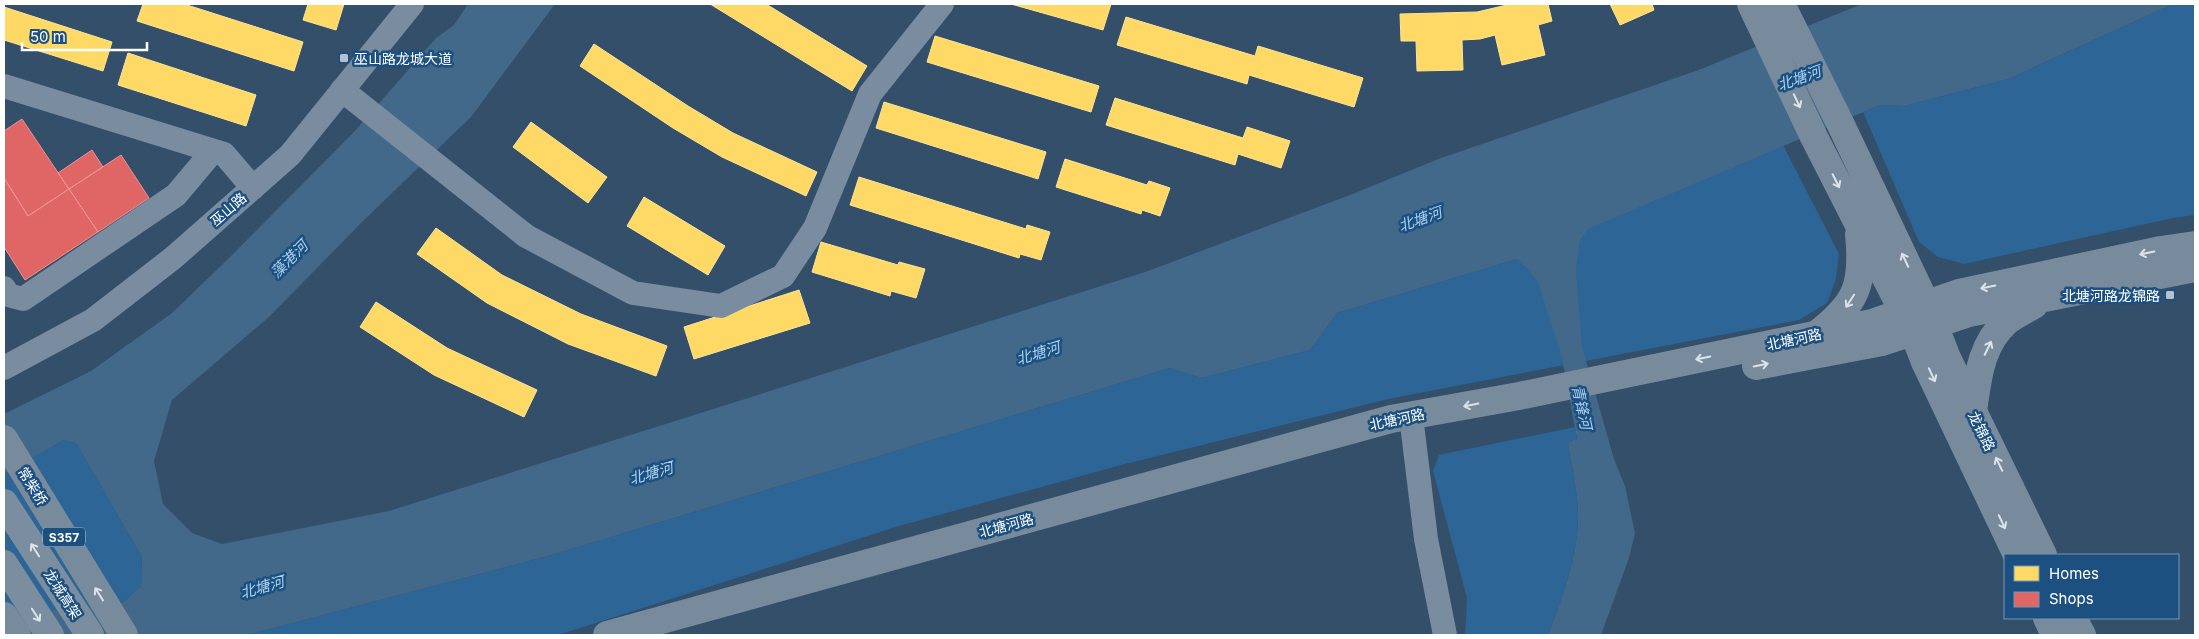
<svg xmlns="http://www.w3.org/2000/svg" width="2199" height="639" font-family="Inter,'Noto Sans SC',sans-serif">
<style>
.green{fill:#2c6596}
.water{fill:#42688a}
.homes{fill:#ffd966;stroke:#ffe494}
.shops{fill:#e06666;stroke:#e99494}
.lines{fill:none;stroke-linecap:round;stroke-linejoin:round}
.minor{stroke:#798ca0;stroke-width:24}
.major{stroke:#778b9d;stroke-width:28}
.highway{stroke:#7a8ea0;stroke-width:28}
.oneway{stroke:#dde2e6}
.oneway2{stroke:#dee3e7}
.poi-dot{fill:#b8c1cb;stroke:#1c5080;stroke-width:2}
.labels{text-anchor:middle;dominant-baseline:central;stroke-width:5;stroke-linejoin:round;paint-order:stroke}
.shield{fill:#1c5080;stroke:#bbcad9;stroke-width:1}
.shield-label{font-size:12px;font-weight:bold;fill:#fff}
.poi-label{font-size:14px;fill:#fff;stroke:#1c5080;text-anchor:start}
.street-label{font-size:14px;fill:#fff;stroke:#1c5080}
.water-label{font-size:15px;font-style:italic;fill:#abd1f1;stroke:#1c5080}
</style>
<rect width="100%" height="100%" fill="#334f6a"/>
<!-- green -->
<path class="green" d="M2173 4H2195V215L2173 218 1964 264 1938 257 1919 242 1863 112 1880 105 1904 106 2008 79Z
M1783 145 1839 254 1836 279 1827 303 1799 320 1388 399 1125 464 899 526 558 635H246L548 556 1170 368 1201 378 1310 350 1337 313 1517 259Z
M1575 427 1577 440 1568 443C1571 468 1579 495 1578 520 1577 560 1562 598 1548 635H1465L1467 598 1433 471 1439 455Z
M64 440 76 443 142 557 141 586 122 603 4 614V474Z"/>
<!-- water -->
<path class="water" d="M468 4H555L471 117 364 220 270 316 172 400 154 461 163 504 192 533 222 544 389 511 745 399 1148 271 1350 195 1441 158 1696 71 1862 4H2173L2008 79 1904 106 1880 105 1588 229 1580 240 1576 269 1582 347 1614 459 1625 486 1635 533 1629 558 1601 635H1548C1562 598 1577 560 1578 520 1579 495 1571 467 1568 443L1577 439 1562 358 1538 283 1530 271 1517 259 1337 313 1310 350 1201 378 1170 368 548 556 246 635H4V614L122 603 141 586 142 557 76 443 64 440 4 474V414L91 371 172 313 230 257 354 132 436 38 454 25Z"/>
<!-- homes -->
<path class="homes" d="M143 4H184L303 42 294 71 137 21Z
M308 4H344L336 30 303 20Z
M710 4H766L867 66 852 91Z
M1011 4H1111L1103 30Z
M1511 4H1548L1552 21 1538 25 1545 55 1502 65 1495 35 1480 39 1462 40 1463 70 1417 71 1416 41H1401L1400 14 1477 12Z
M1610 4H1652L1654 10 1620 25Z
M4 7 112 42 103 71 4 40Z
M1126 17 1255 56 1258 46 1363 78 1354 107 1249 75 1247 84 1117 45Z
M935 36 1099 86 1091 112 927 62Z
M594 44 688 106 733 133 817 172 806 196 722 157 673 128 580 66Z
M128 53 256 95 246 126 118 85Z
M1115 98 1243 138 1247 127 1290 141 1281 168 1238 154 1235 165 1106 125Z
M884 102 1046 152 1038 179 876 128Z
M531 122 607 177 588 203 513 147Z
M1065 159 1147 185 1149 181 1170 188 1160 216 1142 210 1141 214 1056 187Z
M859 177 1026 229 1027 225 1050 232 1041 260 1020 254 1019 258 850 205Z
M644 197 725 246 708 275 627 226Z
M436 228 502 275 581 314 667 346 656 376 568 344 487 303 417 254Z
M821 242 898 265 899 262 925 269 916 298 891 291 890 296 812 272Z
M799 290 810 323 694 359 684 327Z
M376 302 447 348 537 390 524 417 434 375 360 327Z"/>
<!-- shops -->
<path class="shops" d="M22 119 69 189 28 216 4 178V131Z
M92 150 103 167 69 189 58 173Z
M121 155 149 198 98 232 69 189Z
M4 178 28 216 69 189 98 232 25 280 4 247Z"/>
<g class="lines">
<!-- minor -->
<path class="minor" d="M4 86 224 154 253 188
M342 90 526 236 633 293 721 306 783 276 815 228 870 94 942 4
M4 288 8 295 23 299 176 195 213 151
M4 368 93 320 173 258 290 155 412 4
M1411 416 1426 539 1445 635"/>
<!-- major -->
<path class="major" d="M1751 4 1814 137 1913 331 1925 362 2017 555
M1781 4 1841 125 1926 304 1947 358 2043 555
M1817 334C1857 303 1864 285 1859 234
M1756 366 1882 342 1969 313 2195 268
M1973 411C1978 378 1980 345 2007 321 2015 315 2025 310 2034 305
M4 439 124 635
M4 616 17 635
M2047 618 2055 635
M2073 618 2082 635
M607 635 1391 419 1519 396 1872 323 1959 293 2161 250 2195 245"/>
<!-- highway -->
<path class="highway" d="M4 503 90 635
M4 564 50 635"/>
</g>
<!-- one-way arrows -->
<defs><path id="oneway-shaft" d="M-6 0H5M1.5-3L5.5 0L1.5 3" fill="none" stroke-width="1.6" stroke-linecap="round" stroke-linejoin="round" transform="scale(1.25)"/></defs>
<g class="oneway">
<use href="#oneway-shaft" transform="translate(1797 101) rotate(65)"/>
<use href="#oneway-shaft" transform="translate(1836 181) rotate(63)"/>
<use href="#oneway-shaft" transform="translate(2147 253) rotate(168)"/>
<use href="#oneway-shaft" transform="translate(1905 260) rotate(-115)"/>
<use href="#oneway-shaft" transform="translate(1988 287) rotate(168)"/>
<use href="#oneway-shaft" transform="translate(1850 301) rotate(123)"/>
<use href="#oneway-shaft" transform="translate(1988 348) rotate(-64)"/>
<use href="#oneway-shaft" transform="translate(1703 358) rotate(168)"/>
<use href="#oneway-shaft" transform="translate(1761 365) rotate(-11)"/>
<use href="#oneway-shaft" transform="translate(1932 375) rotate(65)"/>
<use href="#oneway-shaft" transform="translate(1471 405) rotate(169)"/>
<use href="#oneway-shaft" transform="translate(1999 464) rotate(-116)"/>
<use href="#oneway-shaft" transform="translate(2002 522) rotate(65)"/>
<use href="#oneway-shaft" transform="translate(99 594) rotate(-122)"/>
</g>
<g class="oneway2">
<use href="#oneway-shaft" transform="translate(35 550) rotate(-123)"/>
<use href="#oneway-shaft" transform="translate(36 615) rotate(57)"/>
</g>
<!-- markers -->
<g class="poi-dot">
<rect x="339" y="53" width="10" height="10" rx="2.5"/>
<rect x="2165" y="290" width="10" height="10" rx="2.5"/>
</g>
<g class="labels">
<!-- shield labels -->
<rect class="shield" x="43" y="527.5" width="42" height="19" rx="4"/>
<g class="shield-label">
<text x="64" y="537">S357</text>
</g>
<!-- poi labels -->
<g class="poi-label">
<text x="354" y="58">巫山路龙城大道</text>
<text x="2160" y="295" text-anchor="end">北塘河路龙锦路</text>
</g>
<!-- street labels -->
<g class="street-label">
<text transform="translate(228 209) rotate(-41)">巫山路</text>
<text transform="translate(1794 339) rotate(-12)">北塘河路</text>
<text transform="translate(1397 419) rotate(-12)">北塘河路</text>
<text transform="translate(1982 431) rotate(64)">龙锦路</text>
<text transform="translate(33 486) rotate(58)">常柴桥</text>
<text transform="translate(1006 525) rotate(-15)">北塘河路</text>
<text transform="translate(63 594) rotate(57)">龙城高架</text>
</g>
<!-- water labels -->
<g class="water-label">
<text transform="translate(1799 78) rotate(-20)">北塘河</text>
<text transform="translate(1420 219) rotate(-20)">北塘河</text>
<text transform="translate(289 259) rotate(-45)">藻港河</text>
<text transform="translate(1038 353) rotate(-17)">北塘河</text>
<text transform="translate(1582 407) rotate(78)">青锋河</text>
<text transform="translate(651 473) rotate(-16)">北塘河</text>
<text transform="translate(262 587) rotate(-16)">北塘河</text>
</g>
</g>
<!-- border -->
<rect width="2199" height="639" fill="none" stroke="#ffffff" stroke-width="10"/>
<!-- legend -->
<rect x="2004" y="554" width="175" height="65" fill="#1c5080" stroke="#7796b3"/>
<rect x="2014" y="566" width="25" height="15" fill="#ffd966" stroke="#7796b3"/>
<text x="2049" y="579" font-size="15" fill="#ffffff">Homes</text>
<rect x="2014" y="592" width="25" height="15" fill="#e06666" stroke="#7796b3"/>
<text x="2049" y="604" font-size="15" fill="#ffffff">Shops</text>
<!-- scale -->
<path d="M22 42v8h125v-8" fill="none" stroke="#ffffff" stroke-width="2.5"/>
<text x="30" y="42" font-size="15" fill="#ffffff" stroke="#1c5080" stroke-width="4" paint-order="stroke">50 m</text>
</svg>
